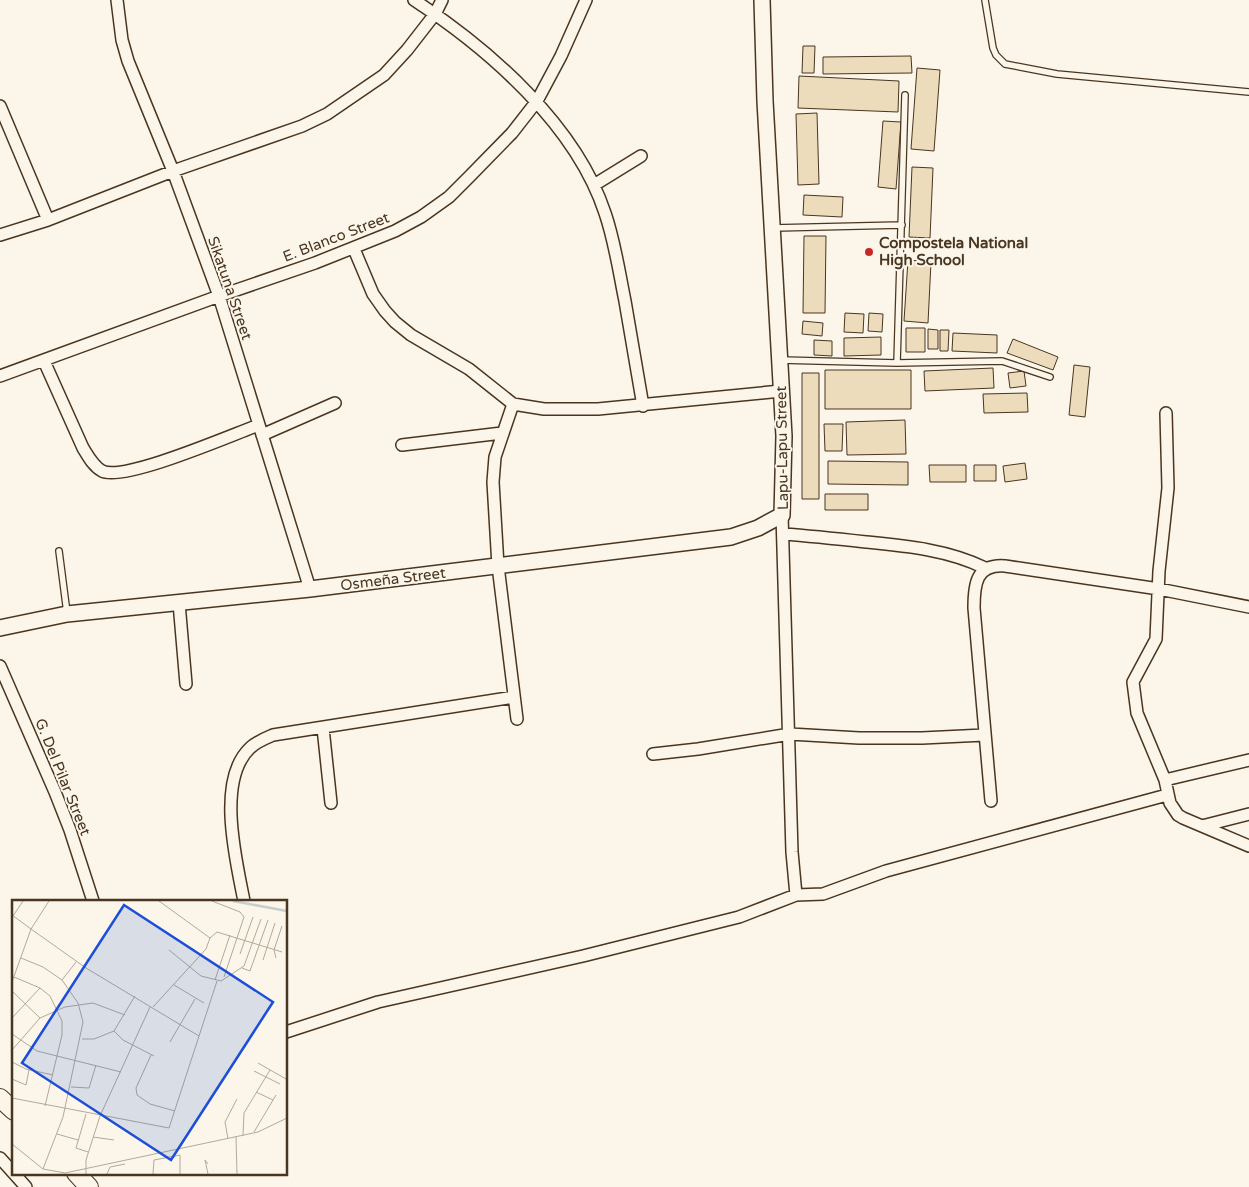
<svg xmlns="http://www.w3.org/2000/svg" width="1249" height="1187" font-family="'Varela Round',sans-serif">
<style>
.building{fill:#ecdcbc;stroke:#4a3520}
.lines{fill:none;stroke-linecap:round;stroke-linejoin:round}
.lane-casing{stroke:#4a3520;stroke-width:8}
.street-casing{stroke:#4a3520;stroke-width:14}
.secondary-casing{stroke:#4a3520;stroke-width:18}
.primary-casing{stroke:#4a3520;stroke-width:20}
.lane{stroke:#fbf6e9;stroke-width:5.5}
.street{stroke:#fbf6e9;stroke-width:11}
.secondary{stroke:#fbf6e9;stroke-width:15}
.primary{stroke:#fbf6e9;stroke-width:18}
.poi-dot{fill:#c62828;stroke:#fbf6e9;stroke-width:2}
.labels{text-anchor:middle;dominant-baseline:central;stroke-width:4;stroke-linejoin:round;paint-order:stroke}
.street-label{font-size:15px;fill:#4a3520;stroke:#fbf6e9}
.poi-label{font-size:15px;font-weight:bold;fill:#4a3520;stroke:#fbf6e9;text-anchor:start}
.inset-river{fill:none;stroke:#c9cecd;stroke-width:2.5}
.inset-road{fill:none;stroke:#b4a999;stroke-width:1}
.view{fill:#1d4ed8;fill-opacity:0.15;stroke:#1d4ed8;stroke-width:2.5}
.inset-edge{fill:none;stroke:#4a3520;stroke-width:2.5}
</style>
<rect width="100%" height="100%" fill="#fbf6e9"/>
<!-- building -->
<path class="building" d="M803 46H815L814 73H802Z
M911 56 912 73 823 74V57Z
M917 68 940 70 934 151 911 149Z
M799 76 899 81 898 112 798 108Z
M817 113 819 184 798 185 796 114Z
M883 121 901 122 896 189 878 187Z
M912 167 933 168 930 238 909 237Z
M804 195 843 197 842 217 803 215Z
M804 236H826L825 313H803Z
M908 260 931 262 928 323 904 321Z
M845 313 864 314 863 333 844 332Z
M869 313 883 314 882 332 868 331Z
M803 321 823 323 822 336 802 334Z
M906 328H925V352H906Z
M928 329 938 330V349H928Z
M940 330H949L948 351H940Z
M953 333 997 335V353L952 351Z
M881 337V355L844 356V338Z
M1013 339 1058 357 1053 370 1007 353Z
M814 340 832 341V356L814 355Z
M1074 365 1090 367 1085 417 1069 415Z
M993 368 994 388 925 391 924 371Z
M825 370H911V409H825Z
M1024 371 1026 386 1010 388 1008 373Z
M802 373H819V499H802Z
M1027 393 1028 412 984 413 983 394Z
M905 420 906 454 847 455 846 422Z
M824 424H843L842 451H825Z
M828 461 908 462V485L828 484Z
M1025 463 1027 479 1005 482 1003 466Z
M929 465H966V482H930Z
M974 465H996V481H974Z
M825 494H868V510H825Z"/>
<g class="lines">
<!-- lane casing -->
<g class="lane-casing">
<path id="lane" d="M985 0 993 48 996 55 1005 64 1057 74 1249 92
M773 228 902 225
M780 360 897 363 905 95
M897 363 1002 361 1050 377
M59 551 67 613"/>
</g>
<!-- street casing -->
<g class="street-casing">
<path id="street" d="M117 0 122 40 128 61 173 171 219 296 310 589
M414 0C490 50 576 125 605 213 615 242 619 272 625 301 631 336 637 371 643 406
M0 106 48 220
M594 185 641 156
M0 235 48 220 173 171 302 126 327 114 384 75 407 50 435 14 442 0
M354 249 373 294 385 311 395 322 411 335 469 369 513 404 544 409H598L781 391
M44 361 83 448C88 456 93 466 102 471 124 482 231 435 259 425
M0 376 219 296 315 263 395 231 421 217 449 197 470 176 512 133 537 101 561 56 586 0
M513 404 495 457 493 482 498 566 517 719
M1166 413 1168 488 1159 571 1156 639 1133 682 1137 713 1165 780 1170 803 1178 815 1183 818 1249 846
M262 435 335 403
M402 445 502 433
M782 515 792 852 796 895
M783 534C811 536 839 539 866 542 907 546 949 550 985 568
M179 603 186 684
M0 666 55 792 70 830 93 901
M323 728 331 803
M653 754 698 749 790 734 859 738H922L984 735
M1165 780 1249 760
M991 801 974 608C974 584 976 564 1005 566L1159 589 1249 607
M1202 826 1249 814
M244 901C236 860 216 780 250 748 256 742 266 738 273 735L514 697
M286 1032 378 1002 583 956 739 917 796 895 823 894 886 871 1167 795
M0 1158 26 1187"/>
</g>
<!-- secondary casing -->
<g class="secondary-casing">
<path id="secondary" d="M0 628 67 614 310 589 731 537 758 528 782 515 784 436 765 101 762 0"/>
</g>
<!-- primary casing -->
<g class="primary-casing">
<path id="primary" d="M0 1098 14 1111
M76 1173 89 1187"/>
</g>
<!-- lane -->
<use href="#lane" class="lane"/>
<!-- street -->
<use href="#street" class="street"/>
<!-- secondary -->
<use href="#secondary" class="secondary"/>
<!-- primary -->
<use href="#primary" class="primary"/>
</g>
<!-- markers -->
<circle class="poi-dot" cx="869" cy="252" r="5"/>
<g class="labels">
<!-- street labels -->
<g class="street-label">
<text transform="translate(336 237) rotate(-21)">E. Blanco Street</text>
<text transform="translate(230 288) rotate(71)">Sikatuna Street</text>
<text transform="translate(782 448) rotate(-91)">Lapu-Lapu Street</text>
<text transform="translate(393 579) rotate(-7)">Osmeña Street</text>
<text transform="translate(63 777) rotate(68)">G. Del Pilar Street</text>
</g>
<!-- poi labels -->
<g class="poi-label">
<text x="879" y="243">Compostela National<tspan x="879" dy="17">High School</tspan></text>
</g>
</g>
<!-- overview -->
<g transform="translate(12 900)">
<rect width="275" height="275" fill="#fbf6e9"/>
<path class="inset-river" d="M221 1 275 11"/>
<path class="inset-road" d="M147 1 198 38M200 1 228 12 232 17 212 77M0 15 19 29M1 16 11 1M19 29 74 68 187 136M157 50 189 76 209 81 232 66 249 19M228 54 241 17M9 58 31 67 50 80 66 103 71 122 51 217 31 269M264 58 262 50 270 26M251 60 263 23M230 68 238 71 256 20M2 77 28 88 38 96 50 121V135L33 206M50 80 64 62M203 80 218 35M0 82 19 29 37 1M162 85 192 103M0 91 28 118M141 107 194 49 198 38 205 32 270 52M0 118 28 88M102 131 111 140 142 156M0 134 25 151 109 172M70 139H82L102 131 123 96M158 142 183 99M0 150 28 118 53 107 81 103 113 115M139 155 124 188 125 195 138 204 163 211M0 162 14 169 41 175M246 163 274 179M242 171 268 184M0 179 14 185 17 170M59 187 77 188 84 165M244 192 261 200M0 198 157 228 205 81M74 214 64 248 76 252M242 232 264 195M45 234 66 240M231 236 232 213 258 170M81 237 102 240M224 237 225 274M216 239 213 222 225 199M0 244 31 269 53 273 246 232 275 218M196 264 193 260 196 274M74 274V260L88 216 138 107M95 274 98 267 113 264M141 274 142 260 168 255V274"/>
<path class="view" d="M112 5 261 102 159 260 10 163Z"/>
<rect width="275" height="275" class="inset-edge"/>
</g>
</svg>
